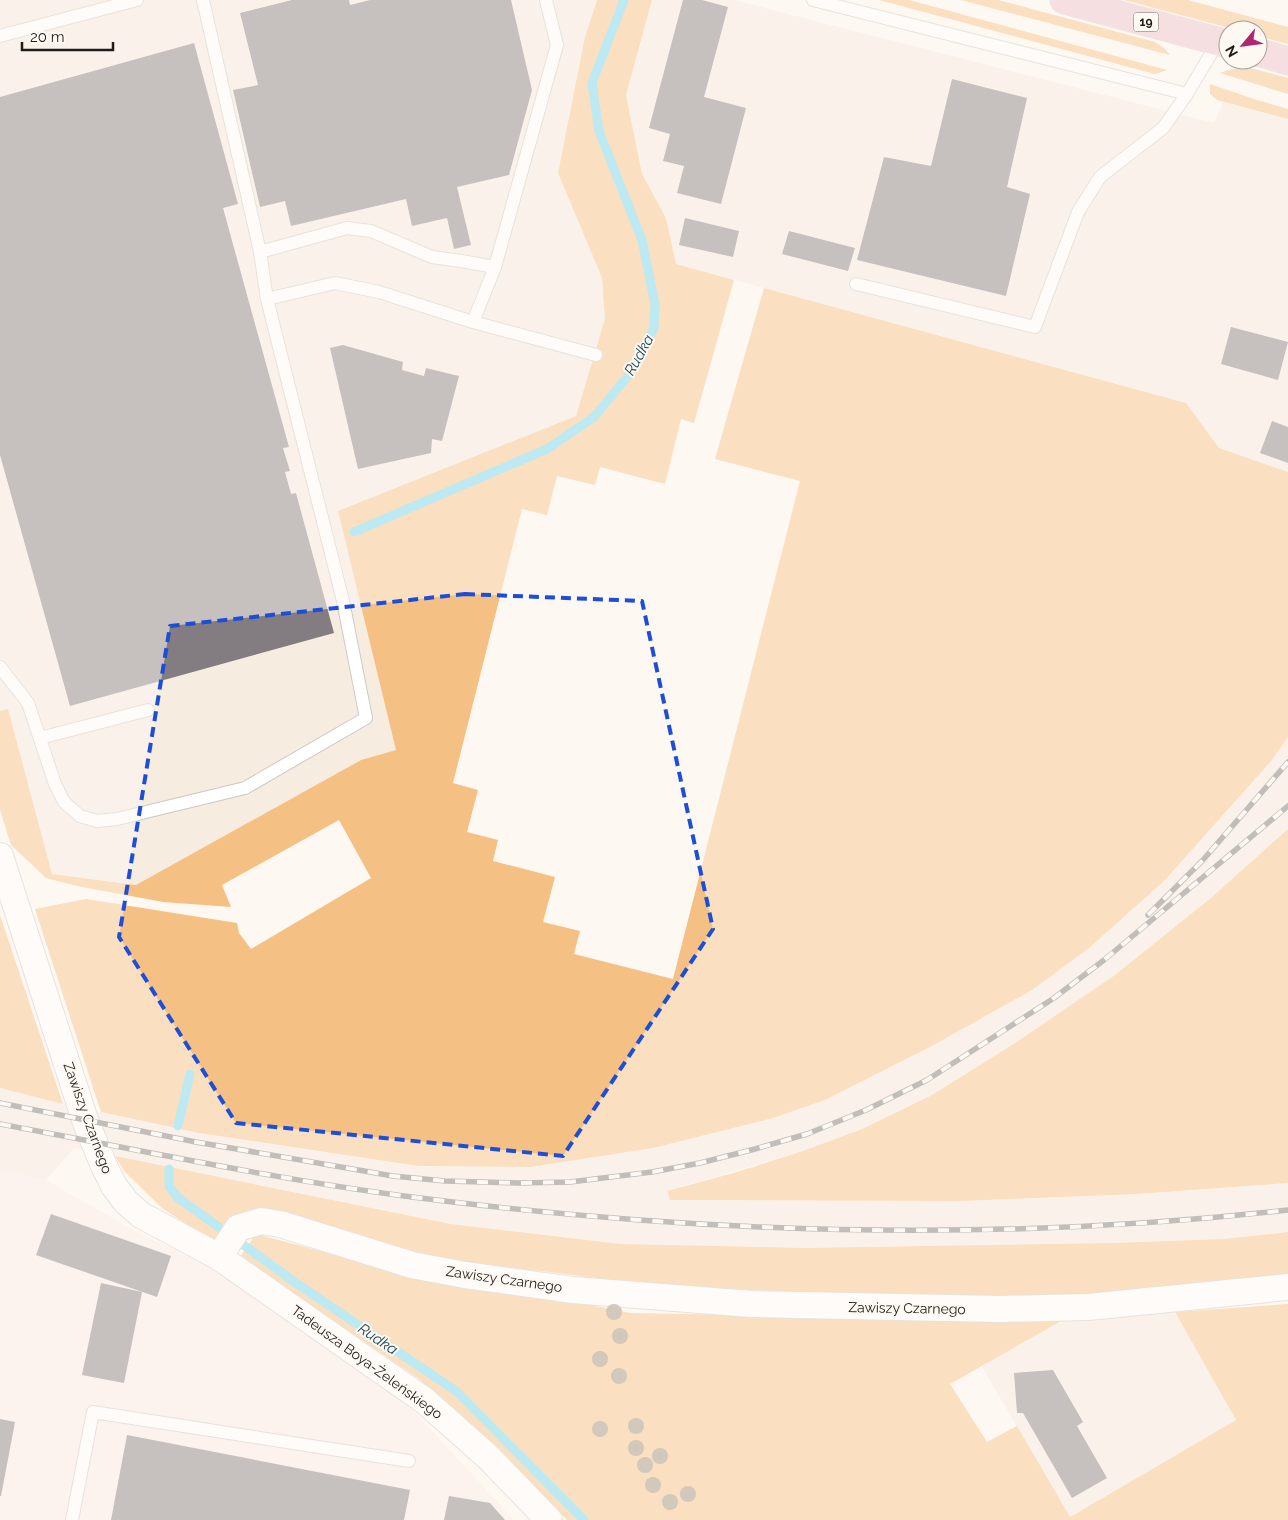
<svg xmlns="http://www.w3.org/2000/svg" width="1288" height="1520" font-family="Raleway,sans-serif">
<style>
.built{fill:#f7ece0}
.industrial{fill:#fbebe8}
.green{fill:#f5c084}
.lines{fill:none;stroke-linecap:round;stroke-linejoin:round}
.stream{stroke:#6dd8f2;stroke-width:9}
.building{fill:#837c80}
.lane-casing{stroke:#cdc8c2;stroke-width:14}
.street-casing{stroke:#cdc8c2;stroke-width:28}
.primary-casing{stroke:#d6d6d6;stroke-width:29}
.lane{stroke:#fff;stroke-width:12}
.street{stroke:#fff;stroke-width:26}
.primary{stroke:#eec2cd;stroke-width:28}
.rail-casing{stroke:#797672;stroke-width:5.5}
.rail{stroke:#fef8f2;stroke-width:4;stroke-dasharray:11;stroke-linecap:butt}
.tree{fill:#9d8e7b}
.marked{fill:none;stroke:#1d4ed8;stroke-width:4;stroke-dasharray:10 6;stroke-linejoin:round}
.labels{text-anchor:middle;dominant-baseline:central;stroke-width:4;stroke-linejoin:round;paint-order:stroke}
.shield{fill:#fef8f2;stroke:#615e5a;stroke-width:1}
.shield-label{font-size:12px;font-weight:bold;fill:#1e1c19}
.street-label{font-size:14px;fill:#1e1c19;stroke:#fef8f2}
.water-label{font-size:15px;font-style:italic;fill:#1b4b56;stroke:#fef8f2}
</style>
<rect width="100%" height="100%" fill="#fef8f2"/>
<!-- built -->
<path class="built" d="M0 0H597L585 37 558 173 602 278 605 319 596 355 576 416 338 512 397 750 361 760 137 885 52 874 8 710 0 711Z
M652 0H734L1214 123 1223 102 1288 119V472L1219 448 1186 403 676 264 666 218 642 174 626 95Z
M1288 737V829L1212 897 1115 975 1012 1045 932 1095 862 1129 803 1151 667 1191 670 1200 959 1201 1136 1194 1288 1183V1232L1224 1239 1113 1243 805 1248 621 1244 451 1224 74 1148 46 1180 0 1172V1088L63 1104 199 1133 303 1149 825 1100 932 1046 1032 990 1165 880 1272 760Z
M1175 1312 1236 1420 1069 1517 981 1365 1061 1321Z"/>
<!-- industrial -->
<path class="industrial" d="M0 1172 46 1180 126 1226 210 1268 407 1404 514 1520H0Z"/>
<!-- green -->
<path class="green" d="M597 0H652L626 95 642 174 666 218 676 264 734 280 694 423 681 419 665 484 600 467 595 485 557 476 547 515 522 509 453 783 478 790 467 832 498 840 493 861 555 877 543 922 580 931 574 954 673 979 800 481 715 459 764 288 1186 403 1219 448 1288 472V737L1272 760 1165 880 1089 948 1032 990 932 1046 825 1100 773 1118 653 1148 530 1167 419 1166 199 1133 101 1112 35 909 86 899 237 923 239 933 251 949 371 878 339 820 222 885 231 907 163 902 77 886 46 878 11 845 0 810V711L8 709 52 874 136 885 361 760 396 750 338 511 576 416 605 319 602 278 558 173 585 37Z
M879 0H909L1167 70 1155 74Z
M961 0H998L1155 42 1164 48 1170 55Z
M1124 0H1188L1288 27V44L1258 36V30H1237Z
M1242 67 1254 69 1288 78V94L1220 73 1228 70Z
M1210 84 1257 100 1288 109V119L1217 100 1210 94Z
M1288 829V1183L1136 1194 959 1201 670 1200 667 1191 737 1172 803 1151 862 1129 932 1095 1012 1045 1115 975 1212 897Z
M0 915 63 1104 0 1088Z
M115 1156 451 1224 621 1244 805 1248 1113 1243 1224 1239 1288 1232V1277L1082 1294 917 1299 767 1291 621 1281 410 1255 261 1212 214 1242 162 1208 125 1172Z
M256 1234 411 1275 550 1297 630 1313 1061 1321 950 1384 987 1442 1017 1426 1070 1517 1236 1420 1175 1312 1288 1304V1520H567L516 1468 419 1379 240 1257Z"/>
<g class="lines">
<!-- stream -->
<path class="stream" d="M354 532 547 449 594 417 628 376 654 328 655 304 642 240 599 131 592 83 624 0
M178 1126 190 1074
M169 1169V1186L177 1197 296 1283 456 1391 584 1520"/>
</g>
<!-- building -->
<path class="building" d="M292 0H349L350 5 370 0H511L532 90 509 175 457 187 471 245 454 249 447 218 412 226 406 199 291 226 285 201 260 207 233 90 258 85 240 13Z
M683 0H702L728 7 704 97 746 108 721 204 677 193 684 166 663 161 670 134 649 128Z
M194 43 238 204 223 208 289 447 283 448 290 471 285 472 291 494 296 493 334 633 70 706 0 455V97Z
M952 79 1027 98 1007 187 1030 194 1006 296 857 260 884 157 931 166Z
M685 218 739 231 733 257 679 245Z
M789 231 855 248 848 271 782 254Z
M1231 327 1288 342 1278 380 1221 364Z
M343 345 403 362 402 370 424 376 426 368 459 376 442 441 432 439 431 453 358 469 330 348Z
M1272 421 1288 427V463L1260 453Z
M51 1214 171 1256 157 1297 36 1255Z
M101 1283 142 1292 124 1383 82 1375Z
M1053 1370 1083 1422 1077 1426 1107 1478 1072 1498 1023 1413H1017L1014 1373Z
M0 1419 15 1422 1 1496H0Z
M127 1435 410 1490 404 1520H111Z
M449 1496 490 1503 505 1520H444Z"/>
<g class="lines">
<!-- lane casing -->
<g class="lane-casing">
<path id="lane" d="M813 0 1187 94 1218 42
M0 36 137 0
M260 252 347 228 371 231 432 257 461 261 495 267
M856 284 1035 327 1078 212 1100 177 1163 128 1187 94
M267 299 335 283 379 292 473 322 596 355
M473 322 495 267 557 45 546 0
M0 667 28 703 55 784 64 802 80 816 97 821 117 819 245 788 366 718 343 601 267 299 260 252 203 0
M40 738 148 710
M72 1520 93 1412 409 1461"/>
</g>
<!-- street casing -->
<g class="street-casing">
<path id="street" d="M0 856 85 1120 104 1166 114 1186 126 1202 141 1215 219 1257 238 1228 261 1221 280 1224 412 1265 465 1275 573 1290 751 1304 1000 1309 1088 1307 1288 1287
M219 1257 425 1401 488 1457 549 1520"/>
</g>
<!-- primary casing -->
<g class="primary-casing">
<path id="primary" d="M1064 0 1228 44
M1258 52 1288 61"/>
</g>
<!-- lane -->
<use href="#lane" class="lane"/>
<!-- street -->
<use href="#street" class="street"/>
<!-- primary -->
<use href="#primary" class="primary"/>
<!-- rail casing -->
<g class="rail-casing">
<path id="rail" d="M1148 915 1203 860 1288 762
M0 1103 196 1142 393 1176 445 1181 518 1183 570 1182 652 1172 700 1163 755 1149 807 1134 866 1110 927 1080 1054 998 1104 960 1288 806
M0 1124C134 1149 269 1178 404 1196 697 1234 994 1243 1288 1210"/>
</g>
<!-- rail -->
<use href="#rail" class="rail"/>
</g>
<!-- trees -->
<g class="tree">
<circle cx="614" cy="1312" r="8"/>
<circle cx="620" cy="1336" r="8"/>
<circle cx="600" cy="1359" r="8"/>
<circle cx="619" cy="1376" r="8"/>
<circle cx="636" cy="1426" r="8"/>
<circle cx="600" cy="1429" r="8"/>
<circle cx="636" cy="1448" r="8"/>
<circle cx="660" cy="1456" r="8"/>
<circle cx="645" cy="1465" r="8"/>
<circle cx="653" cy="1485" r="8"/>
<circle cx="688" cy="1494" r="8"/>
<circle cx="670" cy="1502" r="8"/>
</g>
<!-- marked area -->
<path d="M0 0H1288V1520H0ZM465 594 642 601 713 929 563 1156 236 1123 119 937 170 626Z" fill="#fef8f2" fill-opacity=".55" fill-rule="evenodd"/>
<path class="marked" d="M465 594 642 601 713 929 563 1156 236 1123 119 937 170 626Z"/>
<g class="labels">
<!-- shield labels -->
<rect class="shield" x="1133.5" y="12.5" width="25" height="19" rx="4"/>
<g class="shield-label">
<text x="1146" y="22">19</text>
</g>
<!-- street labels -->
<g class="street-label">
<text transform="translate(88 1118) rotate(70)">Zawiszy Czarnego</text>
<text transform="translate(504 1279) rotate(8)">Zawiszy Czarnego</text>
<text transform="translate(907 1308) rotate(1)">Zawiszy Czarnego</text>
<text transform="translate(367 1362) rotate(36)">Tadeusza Boya-Żeleńskiego</text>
</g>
<!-- water labels -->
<g class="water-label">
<text transform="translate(639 355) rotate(-61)">Rudka</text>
<text transform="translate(378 1339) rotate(34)">Rudka</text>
</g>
</g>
<!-- north arrow -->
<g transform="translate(1243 45) rotate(241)"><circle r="24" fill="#fef8f2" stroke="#a4a09b"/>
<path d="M0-4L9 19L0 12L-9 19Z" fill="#ad2870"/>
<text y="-8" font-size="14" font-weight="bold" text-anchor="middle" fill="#1e1c19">N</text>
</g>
<!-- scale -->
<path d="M22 42v8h91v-8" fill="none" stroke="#1e1c19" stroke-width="2.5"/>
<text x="30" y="42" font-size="15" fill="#1e1c19" stroke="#fef8f2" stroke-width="4" paint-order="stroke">20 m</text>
</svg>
